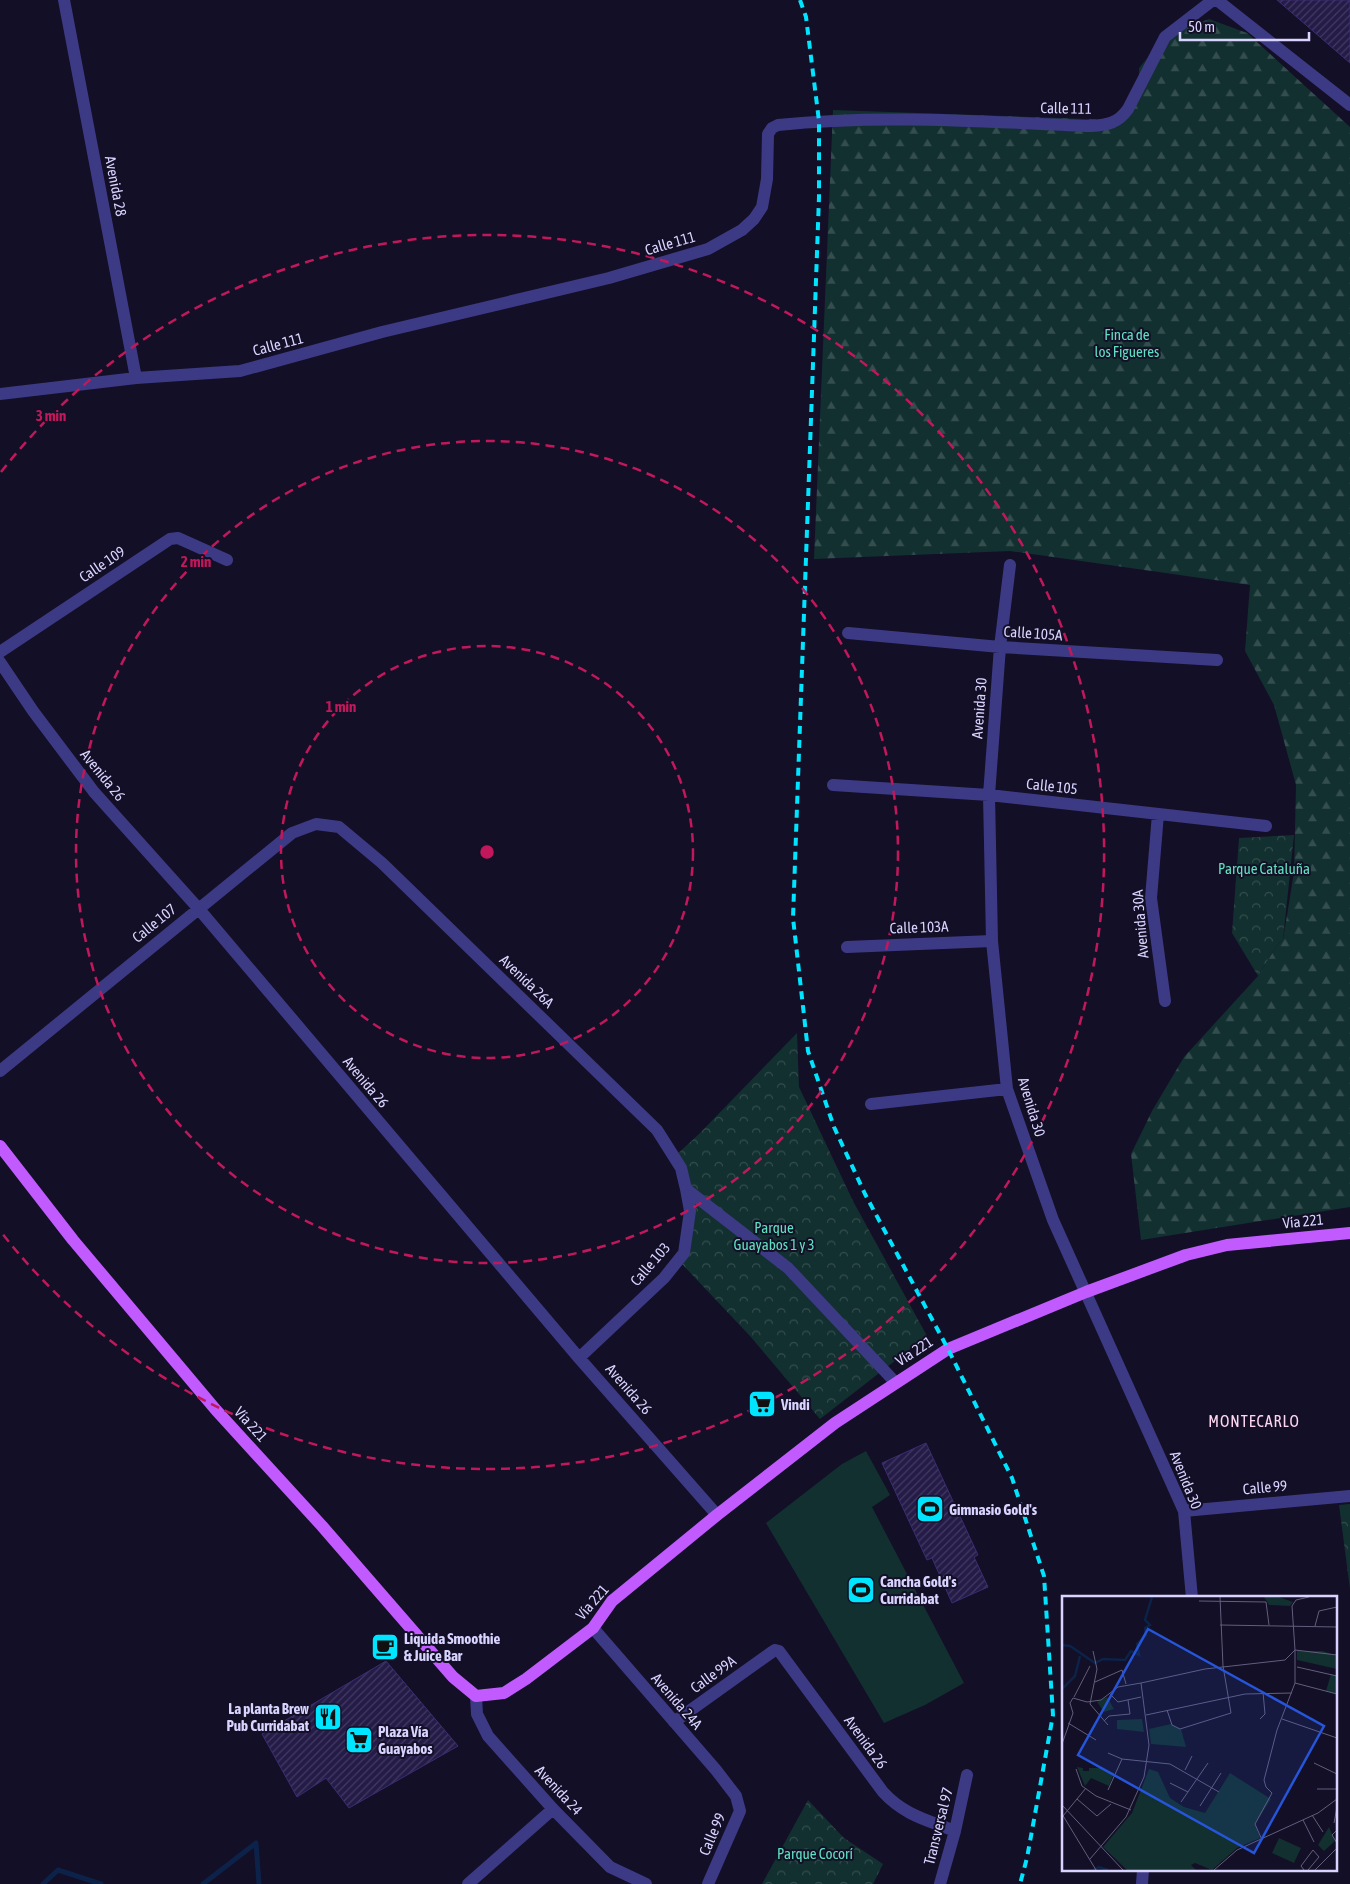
<svg xmlns="http://www.w3.org/2000/svg" width="1350" height="1884" font-family="'Asap Condensed',sans-serif">
<style>
.grass{fill:#12302f}
.forest{fill:url(#forest-firs)}
.park{fill:url(#park-crowns)}
.lines{fill:none;stroke-linecap:round;stroke-linejoin:round}
.stream{stroke:#0c2248;stroke-width:5}
.building{fill:url(#building-hatch);stroke:#3b2d73}
.minor{stroke:#3d3a85;stroke-width:12}
.major{stroke:#c25bff;stroke-width:12}
.rail{stroke:#00e5ff;stroke-width:4;stroke-dasharray:8 6;stroke-linecap:butt}
.ring{fill:none;stroke:#c2185b;stroke-width:2.5;stroke-dasharray:9 6}
.labels{text-anchor:middle;dominant-baseline:central;stroke-width:4;stroke-linejoin:round;paint-order:stroke}
.street-label{font-size:15px;fill:#d9d4ff;stroke:#130f26}
.park-label{font-size:15px;fill:#5fe0c0;stroke:#130f26}
.poi-label{font-size:15px;font-weight:bold;fill:#d9d4ff;stroke:#130f26;text-anchor:start}
.neighbourhood-label{font-size:16px;letter-spacing:1px;fill:#ffd6f0;stroke:#130f26}
.inset-river{fill:none;stroke:#0c2248;stroke-width:2.5}
.inset-road{fill:none;stroke:#625e7d;stroke-width:1}
.view{fill:#2655da;fill-opacity:0.15;stroke:#2655da;stroke-width:2.5}
.inset-edge{fill:none;stroke:#d9d4ff;stroke-width:2.5}
.centre{fill:#c2185b;stroke:#130f26;stroke-width:2.5}
.ring-label{font-size:15px;text-anchor:middle;font-weight:bold;fill:#c2185b;stroke:#130f26;stroke-width:4;stroke-linejoin:round;paint-order:stroke}
</style>
<defs>
<pattern id="forest-firs" width="22" height="20" patternUnits="userSpaceOnUse" patternTransform="scale(1.25)"><rect width="22" height="20" fill="#12302f"/><path d="M5 1l3.5 6h-7zM16 11l3.5 6h-7z" fill="#344d4e"/></pattern>
<pattern id="park-crowns" width="20" height="18" patternUnits="userSpaceOnUse" patternTransform="scale(1.25)"><rect width="20" height="18" fill="#12302f"/><path d="M2 6a3 3 0 1 1 6 0M12 15a3 3 0 1 1 6 0" fill="none" stroke="#344d4e"/></pattern>
<pattern id="building-hatch" width="6" height="6" patternUnits="userSpaceOnUse" patternTransform="scale(1.25)"><rect width="6" height="6" fill="#241b47"/><path d="M-1 1l2-2M0 6l6-6M5 7l2-2" fill="none" stroke="#433b63"/></pattern>
</defs>
<rect width="100%" height="100%" fill="#130f26"/>
<!-- grass -->
<path class="grass" d="M866 1451 890 1495 872 1507 964 1683 925 1705 884 1723 766 1523 842 1464Z"/>
<!-- forest -->
<path class="forest" d="M1209 19 1247 33 1350 127V1207L1141 1240 1131 1154 1152 1111 1184 1057 1258 976 1278 944 1283 940 1294 872 1296 785 1274 705 1245 651 1250 585 1010 551 814 559 833 110 1113 120 1139 99V68L1166 36Z"/>
<!-- park -->
<path class="park" d="M1294 835 1283 940 1278 944 1258 976 1232 933 1239 838Z
M797 1033 799 1087 853 1201 927 1336 820 1419 750 1336 681 1263 689 1218 674 1157 699 1134Z
M1350 1504V1589L1339 1505Z
M808 1800 844 1838 883 1864 873 1884H762Z"/>
<g class="lines">
<!-- stream -->
<path class="stream" d="M43 1884 58 1870 101 1884
M203 1884 256 1843 259 1884"/>
</g>
<!-- building -->
<path class="building" d="M1277 0H1350V63Z
M926 1443 978 1555 974 1557 988 1587 952 1603 932 1558 927 1560 882 1463Z
M386 1661 458 1746 349 1808 326 1778 297 1797 262 1734Z"/>
<g class="lines">
<!-- minor -->
<path class="minor" d="M64 0 136 378
M1217 0 1350 105
M0 394 136 378 240 371 382 332 609 278 708 249 742 230 754 219 762 207 767 179 768 134 772 128 778 125C882 114 987 122 1091 126 1108 125 1118 123 1128 109L1165 37 1213 0
M1010 565 1000 647 989 795 992 941 1007 1089 1053 1220 1184 1511 1192 1598
M848 633 1000 647 1217 660
M0 652 170 539 178 538 227 560
M0 662 33 711 94 792 198 908 579 1358 717 1515
M833 785 989 795 1266 826
M1158 814 1151 898 1165 1001
M847 947 992 941
M0 1071 292 833 316 824 339 827 382 863 657 1130 681 1168 686 1189 690 1211 684 1253 664 1278 579 1358
M871 1104 1007 1089
M686 1189 788 1268 895 1382
M1184 1511 1350 1496
M593 1628 716 1770 736 1796 740 1811 708 1884
M476 1696 477 1714 488 1736 553 1809 610 1867 646 1884
M674 1722 772 1652 775 1650 779 1651 883 1792C904 1815 927 1820 955 1831
M468 1884 553 1809
M940 1884 955 1831 967 1775
M1142 1884 1143 1870"/>
<!-- major -->
<path class="major" d="M0 1146 73 1240 216 1410 322 1526 453 1677 476 1696 504 1693 526 1679 593 1628 612 1601 717 1515 835 1423 948 1349 1086 1292 1186 1255 1227 1245 1350 1233"/>
<!-- rail -->
<path class="rail" d="M800 0 806 17 819 121V197L793 918 808 1051 834 1127 865 1194 948 1349 1012 1478 1044 1576 1053 1715 1027 1858 1020 1884"/>
</g>
<!-- distance rings -->
<g class="ring">
<circle cx="487" cy="852" r="206"/>
<circle cx="487" cy="852" r="411"/>
<path d="M1 472A617 617 0 1 1 1 1232"/>
</g>
<!-- icons -->
<defs>
<g id="supermarket-square" transform="scale(1.4375)"><rect x="-9" y="-9" width="18" height="18" rx="4" fill="#00e5ff" stroke="#130f26"/><path d="M-6-5.5h2.5l.6 2H6L4.5 2H-2.5L-4.4-4H-6ZM-1.5 3.2a1.3 1.3 0 1 0 .1 0ZM3 3.2a1.3 1.3 0 1 0 .1 0Z" fill="#111"/></g>
<g id="stadium-square" transform="scale(1.4375)"><rect x="-9" y="-9" width="18" height="18" rx="4" fill="#00e5ff" stroke="#130f26"/><path d="M0-5a6.5 5 0 1 0 0 10a6.5 5 0 1 0 0-10ZM-3.5-1.8h7v3.6h-7Z" fill="#111"/></g>
<g id="cafe-square" transform="scale(1.4375)"><rect x="-9" y="-9" width="18" height="18" rx="4" fill="#00e5ff" stroke="#130f26"/><path d="M-5.5-4.5H6V0H3Q3 3.5 0 3.5H-2.5Q-5.5 3.5-5.5 0ZM3-3.2v2h1.7v-2ZM-6 4.5H4V6H-6Z" fill="#111"/></g>
<g id="restaurant-square" transform="scale(1.4375)"><rect x="-9" y="-9" width="18" height="18" rx="4" fill="#00e5ff" stroke="#130f26"/><path d="M-5-6h1v4h1v-4h1v4h1v-4h1v5L-1.5 .5V6h-2V.5L-5-1ZM5-6V6H3V1.5H1.5Q1.5-4 5-6Z" fill="#111"/></g>
</defs>
<g fill-rule="evenodd">
<use href="#supermarket-square" x="762" y="1404"/>
<use href="#stadium-square" x="930" y="1509"/>
<use href="#stadium-square" x="861" y="1590"/>
<use href="#cafe-square" x="385" y="1647"/>
<use href="#restaurant-square" x="328" y="1717"/>
<use href="#supermarket-square" x="359" y="1740"/>
</g>
<g class="labels">
<!-- street labels -->
<g class="street-label">
<text transform="translate(1066 108) rotate(1)">Calle 111</text>
<text transform="translate(116 186) rotate(79)">Avenida 28</text>
<text transform="translate(670 243) rotate(-16)">Calle 111</text>
<text transform="translate(278 344) rotate(-15)">Calle 111</text>
<text transform="translate(102 564) rotate(-34)">Calle 109</text>
<text transform="translate(1033 633) rotate(4)">Calle 105A</text>
<text transform="translate(979 708) rotate(-86)">Avenida 30</text>
<text transform="translate(103 775) rotate(51)">Avenida 26</text>
<text transform="translate(1052 786) rotate(6)">Calle 105</text>
<text transform="translate(154 923) rotate(-39)">Calle 107</text>
<text transform="translate(1140 924) rotate(-95)">Avenida 30A</text>
<text transform="translate(919 927) rotate(-2)">Calle 103A</text>
<text transform="translate(527 981) rotate(44)">Avenida 26A</text>
<text transform="translate(366 1082) rotate(50)">Avenida 26</text>
<text transform="translate(1032 1107) rotate(73)">Avenida 30</text>
<text transform="translate(1303 1221) rotate(-6)">Vía 221</text>
<text transform="translate(650 1264) rotate(-49)">Calle 103</text>
<text transform="translate(914 1351) rotate(-33)">Vía 221</text>
<text transform="translate(629 1389) rotate(49)">Avenida 26</text>
<text transform="translate(251 1424) rotate(48)">Vía 221</text>
<text transform="translate(1186 1480) rotate(68)">Avenida 30</text>
<text transform="translate(1265 1487) rotate(-5)">Calle 99</text>
<text transform="translate(592 1602) rotate(-49)">Vía 221</text>
<text transform="translate(713 1674) rotate(-36)">Calle 99A</text>
<text transform="translate(677 1701) rotate(49)">Avenida 24A</text>
<text transform="translate(866 1742) rotate(54)">Avenida 26</text>
<text transform="translate(559 1790) rotate(47)">Avenida 24</text>
<text transform="translate(938 1826) rotate(-76)">Transversal 97</text>
<text transform="translate(712 1834) rotate(-67)">Calle 99</text>
</g>
<!-- park labels -->
<g class="park-label">
<text x="1127" y="334">Finca de<tspan x="1127" dy="17">los Figueres</tspan></text>
<text x="1264" y="868">Parque Cataluña</text>
<text x="774" y="1227">Parque<tspan x="774" dy="17">Guayabos 1 y 3</tspan></text>
<text x="815" y="1853">Parque Cocorí</text>
</g>
<!-- poi labels -->
<g class="poi-label">
<text x="781" y="1404">Vindi</text>
<text x="949" y="1509">Gimnasio Gold's</text>
<text x="880" y="1581">Cancha Gold's<tspan x="880" dy="17">Curridabat</tspan></text>
<text x="404" y="1638">Liquida Smoothie<tspan x="404" dy="17">&amp; Juice Bar</tspan></text>
<text x="309" y="1708" text-anchor="end">La planta Brew<tspan x="309" dy="17">Pub Curridabat</tspan></text>
<text x="378" y="1731">Plaza Vía<tspan x="378" dy="17">Guayabos</tspan></text>
</g>
<!-- neighbourhood labels -->
<g class="neighbourhood-label">
<text x="1254" y="1421">MONTECARLO</text>
</g>
</g>
<!-- overview -->
<g transform="translate(1062 1596)">
<rect width="275" height="275" fill="#130f26"/>
<path d="M80 123 82 136 55 133V124ZM217 242 239 252 232 267 210 257Z" fill="#12302f"/>
<path d="M87 173 96 176 108 202 122 211 143 217 168 177 209 203 193 228 198 242 175 252 150 274 133 267 129 269 134 274H65L41 251 70 217Z" fill="#12302f"/>
<path d="M202 1H217L231 6 228 10 207 9ZM235 55H261L275 60V73L235 64ZM269 78 275 80V98L264 95ZM45 101 52 113 42 116 35 106ZM109 128 119 133 124 151 89 148 87 133ZM15 171 21 172V175H27V172H39L52 177 47 190 29 182 23 190ZM267 231 273 245 262 255 256 249Z" fill="#12302f"/>
<path class="inset-river" d="M0 49 8 50 33 67 41 63 63 64 69 55 77 59 75 48 84 39 83 32 88 29 83 24 90 1M0 93 13 80 18 60M31 274 37 271 46 274"/>
<path class="inset-road" d="M137 5 204 6 207 29M158 29 275 31M253 30 257 15 275 11M31 55 35 73 28 108 46 129M235 71 275 80M33 86 60 74 64 88M233 87 275 98M47 97 56 106 79 101M12 101 28 70M105 114 110 129 118 133 169 117 161 70 158 1M84 119 183 98 230 97M198 123 203 118 201 96M220 123 275 142M42 125 47 120 68 118 66 104M6 127 34 144M0 148 11 117 8 107 11 102 25 106 39 104 56 91 79 87M46 157 60 163 108 168 157 196M252 167 275 178M14 173 20 190 34 200 69 214M123 174 130 160M108 187 126 196M255 193H275M46 194 60 163M15 203 35 220 49 208M119 206 146 167M0 209 61 274M138 210 159 177M0 218 34 274M250 219 261 236M1 220 24 192M241 224 252 246M272 227 275 211M275 234 270 239 275 247M200 244 193 228 210 197 204 191 202 184 215 134 233 87V54L275 59M28 263 64 221 82 181 87 149 79 87 143 73 223 64 233 54 230 10 234 4 247 1M152 274 175 254 256 217 275 203M242 274 239 270 251 254 257 261 246 274M253 274 275 252"/>
<path class="view" d="M86 33 262 130 192 257 16 159Z"/>
<rect width="275" height="275" class="inset-edge"/>
</g>
<circle cx="487" cy="852" r="8" class="centre"/>
<g class="ring-label">
<text x="51" y="421">3 min</text>
<text x="196" y="567">2 min</text>
<text x="341" y="712">1 min</text>
</g>
<!-- scale -->
<path d="M1180 32v8h129v-8" fill="none" stroke="#d9d4ff" stroke-width="2.5"/>
<text x="1188" y="32" font-size="15" fill="#d9d4ff" stroke="#130f26" stroke-width="4" paint-order="stroke">50 m</text>
</svg>
